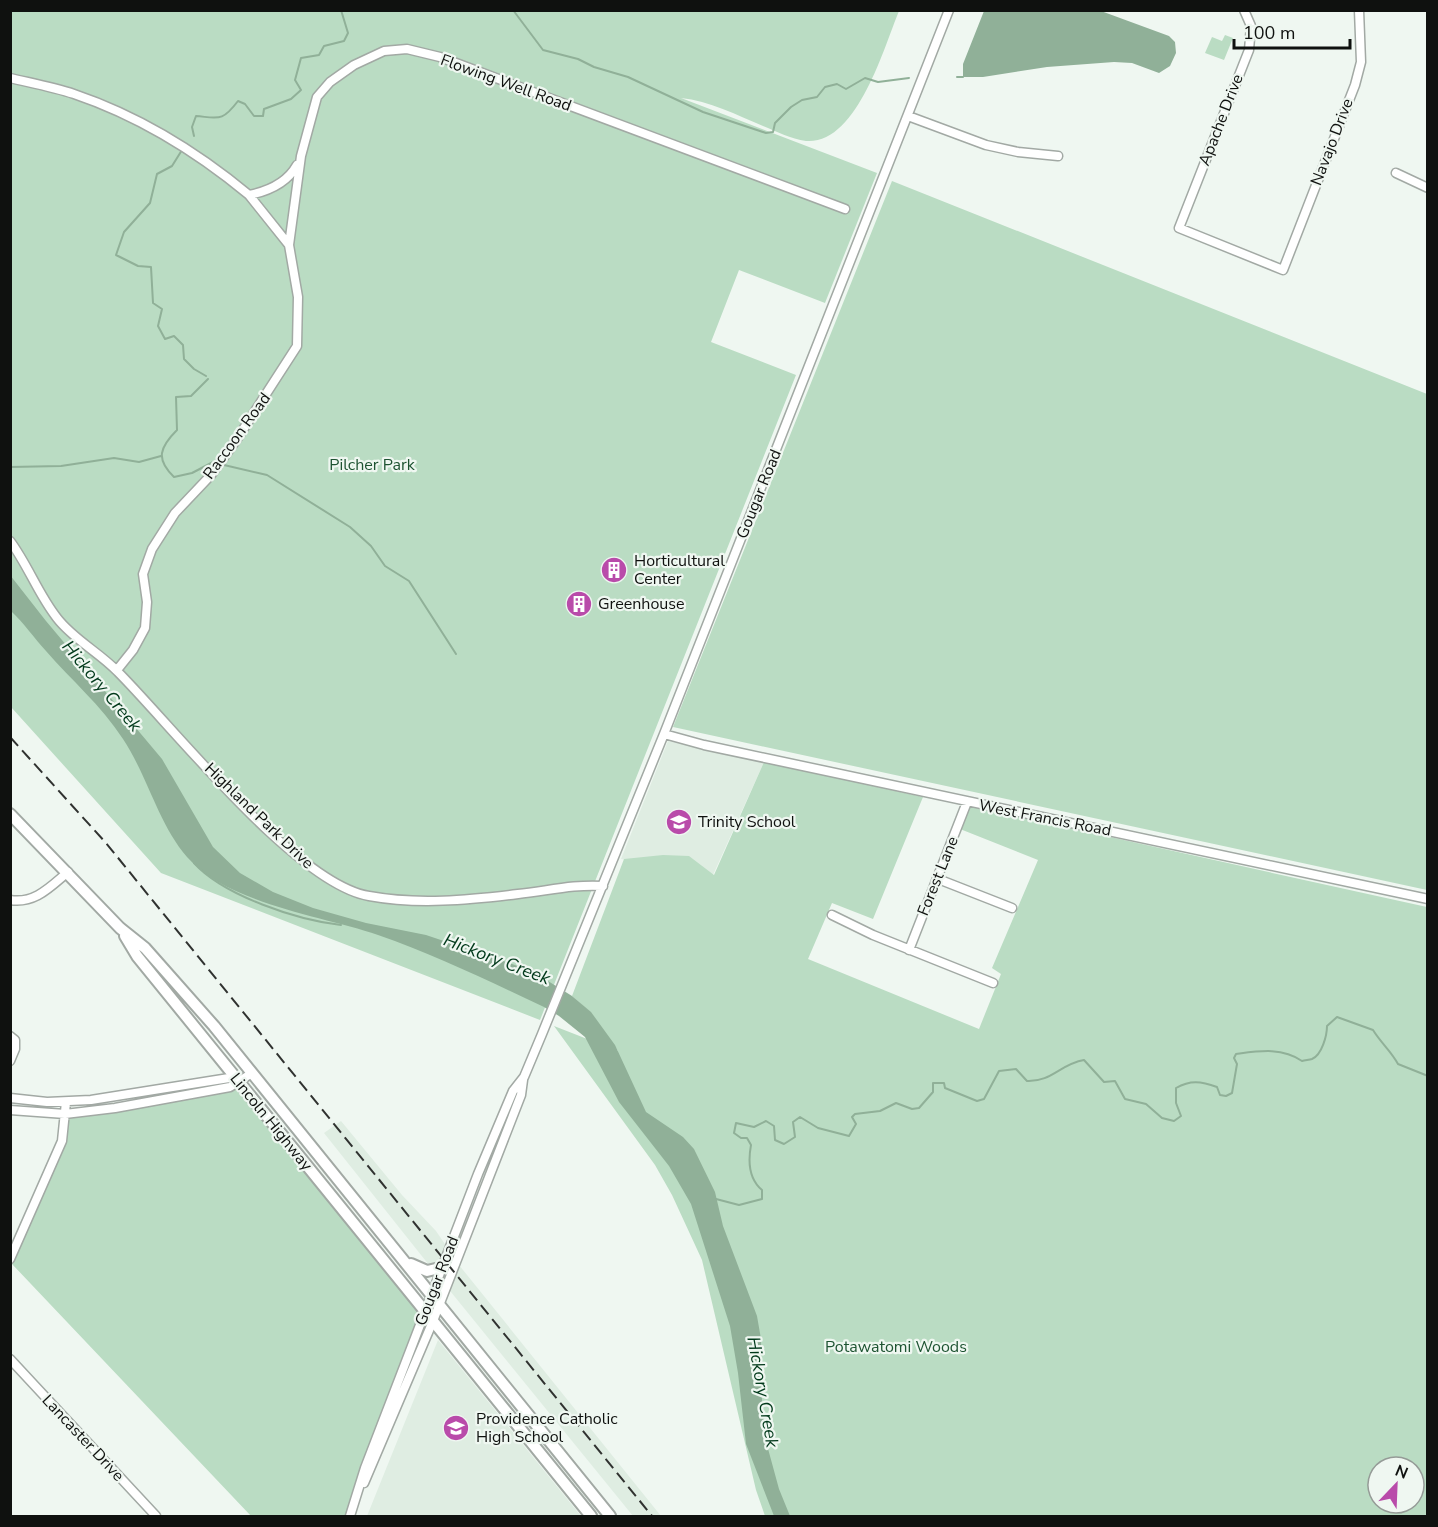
<svg xmlns="http://www.w3.org/2000/svg" width="1438" height="1527" font-family="'Nunito Sans',sans-serif">
<style>
.built{fill:#dfede2}
.green{fill:#badcc3;fill-rule:evenodd}
.water{fill:#90b098}
.lines{fill:none;stroke-linecap:round;stroke-linejoin:round}
.stream{stroke:#90b098;stroke-width:2}
.minor-casing{stroke:#a2a9a4;stroke-width:11}
.major-casing{stroke:#a2a9a4;stroke-width:14}
.minor{stroke:#fff;stroke-width:8}
.major{stroke:#fff;stroke-width:10}
.rail{stroke:#303230;stroke-width:2;stroke-dasharray:12 6;stroke-linecap:butt}
.labels{text-anchor:middle;dominant-baseline:central;stroke-width:4.5;stroke-linejoin:round;paint-order:stroke}
.street-label{font-size:16px;fill:#0f110f;stroke:#eff7f1}
.park-label{font-size:16px;fill:#1d5331;stroke:#eff7f1}
.poi-label{font-size:16px;fill:#0f110f;stroke:#eff7f1;text-anchor:start}
.water-label{font-size:18px;font-style:italic;fill:#00391a;stroke:#eff7f1}
</style>
<rect width="100%" height="100%" fill="#eff7f1"/>
<!-- built -->
<path class="built" d="M668 741 764 762 713 875 621 859Z
M341 1121 402 1195 436 1231 459 1265 661 1516H633L429 1265 324 1133Z
M438 1340 581 1516H367Z"/>
<!-- green -->
<path class="green" d="M10 11H899C884 47 857 145 806 141 791 139 776 131 763 126 737 115 709 101 681 98L877 173 825 303 739 270 711 342 796 375 540 1020 161 873 11 707Z
M1225 35 1233 38 1224 60 1205 53 1212 37 1222 41Z
M892 181 1427 394V890L673 727Z
M764 762 923 797 873 919 832 903 808 959 979 1029 1001 974 992 968 1038 860 960 829 969 806 1427 907V1516H765L756 1490 702 1260 672 1195 655 1165 554 1026 618 1051 591 1013 572 996 624 859 663 855 689 856 714 875ZM1378 1467H1414V1503H1378Z
M237 1086 422 1312 347 1516H251L12 1264 66 1140 69 1118Z"/>
<!-- water -->
<path class="water" d="M984 11H1101L1169 36 1175 42 1176 53 1170 66 1159 73 1132 63 1114 62 1047 67 983 77H963V64Z
M10 575 46 621 162 759 213 847 240 873 273 892 313 908 366 923 426 935 515 965 548 981 572 996 591 1012 615 1045 646 1112 683 1137 694 1149 715 1192 723 1226 757 1316 761 1339 762 1402 767 1445 779 1489 790 1516H774L746 1444 738 1373 730 1326 691 1204 669 1166 619 1102 585 1037 559 1016 544 1007C489 981 435 955 378 935 322 916 228 904 187 857 158 823 148 777 123 739 101 705 71 680 46 651 34 638 24 623 11 611Z"/>
<g class="lines">
<!-- stream -->
<path class="stream" d="M513 10 543 50 578 59 594 67 628 77 703 112 766 133 773 132 775 123 791 107 802 100 817 97 825 87 837 84 846 89 865 78 878 82 909 78
M957 77H963
M194 136 192 127 196 116C219 118 222 122 238 101L245 104 254 116H263L264 109 291 99 301 90 295 80 301 58 319 55 324 46 344 41 348 33 341 10
M182 150 172 166 157 174 150 203 124 232 116 255 138 266 151 267 153 303 162 309 158 326 165 339 174 336 183 345 184 359 194 369 206 376
M208 379 191 396 176 397 177 430C160 447 155 459 174 477L192 473 215 461
M224 465 267 475 350 527 371 546 385 566 409 581 456 654
M10 467 61 466 114 458 139 462 161 456
M194 863C224 896 297 920 341 925
M716 1199 739 1205 762 1199V1190C749 1179 748 1161 751 1145L747 1138H741L734 1133 736 1123 754 1127 766 1121 774 1126 775 1140 784 1144 795 1137 793 1122 800 1117 818 1128 849 1136 856 1124 852 1117 855 1114 880 1111 896 1103 912 1109 919 1108 933 1092V1083H944L945 1088 977 1101 984 1099 999 1071 1016 1069 1027 1081C1052 1082 1060 1064 1084 1060L1104 1082 1115 1081 1125 1099 1146 1104 1162 1118 1174 1121 1181 1116 1176 1103V1088C1190 1080 1201 1081 1217 1087L1220 1095 1226 1096 1232 1093 1237 1064 1234 1058 1236 1054C1259 1051 1282 1047 1302 1061 1305 1060 1309 1060 1312 1059 1322 1055 1327 1035 1327 1026L1337 1017 1373 1030C1381 1043 1391 1051 1398 1064L1428 1076"/>
<!-- minor casing -->
<g class="minor-casing">
<path id="minor" d="M1244 10 1251 26 1249 50 1179 228 1283 270 1355 85 1361 62 1359 10
M10 78C31 83 53 87 74 94 139 116 196 151 249 195 269 191 287 183 297 165
M908 116 986 145 1018 152 1058 156
M1396 173 1428 188
M289 245 301 156 317 97 330 82 354 65 384 51 407 49 440 57 845 209
M10 541C28 565 38 594 57 618 73 639 100 653 118 672 173 727 296 884 369 896 418 905 468 900 518 894 547 891 574 884 603 886
M117 670 133 650 145 628 147 602 143 574 152 549 175 513 211 475 237 439 297 346 298 297 289 245 249 195
M664 734 704 745 1428 899
M938 879 1012 908
M10 900C35 904 50 887 68 872
M832 915 873 935 993 983
M909 950 967 802
M10 1036 15 1040V1049L10 1061
M10 1098 47 1102 91 1100 229 1078 238 1081
M10 1110 65 1114 115 1108 230 1087 252 1073
M10 1259 62 1141 66 1102
M10 1359 156 1516
M364 1483 433 1321 521 1095 523 1080
M350 1516 365 1468 478 1174 513 1091 524 1077 542 1034 664 734 949 10"/>
</g>
<!-- major casing -->
<g class="major-casing">
<path id="major" d="M10 814 120 928 145 948 214 1026 610 1516
M125 936 137 956 591 1516
M411 1264 427 1271 444 1267"/>
</g>
<!-- minor -->
<use href="#minor" class="minor"/>
<!-- major -->
<use href="#major" class="major"/>
<!-- rail -->
<path class="rail" d="M10 737 106 843 652 1516"/>
</g>
<!-- icons -->
<defs>
<g id="building-disc" transform="scale(1.35)"><circle r="9.5" fill="#b94baa" stroke="#eff7f1"/><path d="M-4-6H4V6H1V3H-1V6H-4ZM-2.5-4.3h1.7v1.8h-1.7ZM.8-4.3h1.7v1.8H.8ZM-2.5-1h1.7V.8h-1.7ZM.8-1h1.7V.8H.8Z" fill="#fff"/></g>
<g id="school-disc" transform="scale(1.35)"><circle r="9.5" fill="#b94baa" stroke="#eff7f1"/><path d="M0-5L7-2L0 1L-7-2ZM-4 1L0 2.5L4 1V4Q0 6-4 4Z" fill="#fff"/></g>
</defs>
<g fill-rule="evenodd">
<use href="#building-disc" x="614" y="570"/>
<use href="#building-disc" x="579" y="604"/>
<use href="#school-disc" x="679" y="822"/>
<use href="#school-disc" x="456" y="1428"/>
</g>
<g class="labels">
<!-- street labels -->
<g class="street-label">
<text transform="translate(506 83) rotate(20)">Flowing Well Road</text>
<text transform="translate(1221 120) rotate(-69)">Apache Drive</text>
<text transform="translate(1332 142) rotate(-69)">Navajo Drive</text>
<text transform="translate(237 436) rotate(-54)">Raccoon Road</text>
<text transform="translate(759 494) rotate(-68)">Gougar Road</text>
<text transform="translate(259 816) rotate(44)">Highland Park Drive</text>
<text transform="translate(1045 818) rotate(11)">West Francis Road</text>
<text transform="translate(938 876) rotate(-68)">Forest Lane</text>
<text transform="translate(271 1122) rotate(51)">Lincoln Highway</text>
<text transform="translate(437 1281) rotate(-69)">Gougar Road</text>
<text transform="translate(83 1438) rotate(47)">Lancaster Drive</text>
</g>
<!-- park labels -->
<g class="park-label">
<text x="372" y="465">Pilcher Park</text>
<text x="896" y="1347">Potawatomi Woods</text>
</g>
<!-- poi labels -->
<g class="poi-label">
<text x="634" y="561">Horticultural<tspan x="634" dy="18">Center</tspan></text>
<text x="598" y="604">Greenhouse</text>
<text x="698" y="822">Trinity School</text>
<text x="476" y="1419">Providence Catholic<tspan x="476" dy="18">High School</tspan></text>
</g>
<!-- water labels -->
<g class="water-label">
<text transform="translate(102 686) rotate(50)">Hickory Creek</text>
<text transform="translate(497 959) rotate(21)">Hickory Creek</text>
<text transform="translate(763 1392) rotate(80)">Hickory Creek</text>
</g>
</g>
<!-- border -->
<rect width="1438" height="1527" fill="none" stroke="#0f110f" stroke-width="24"/>
<!-- north arrow -->
<g transform="translate(1396 1485) rotate(23)"><circle r="28" fill="#eff7f1" stroke="#959b97" stroke-width="1.5"/>
<path d="M0-4.5L10 22L0 15L-10 22Z" fill="#b94baa"/>
<text y="-9" font-size="16" font-weight="bold" text-anchor="middle" fill="#0f110f">N</text>
</g>
<!-- scale -->
<path d="M1234 39v9h116v-9" fill="none" stroke="#0f110f" stroke-width="3"/>
<text x="1243" y="39" font-size="18" fill="#0f110f" stroke="#eff7f1" stroke-width="4.5" paint-order="stroke">100 m</text>
</svg>
